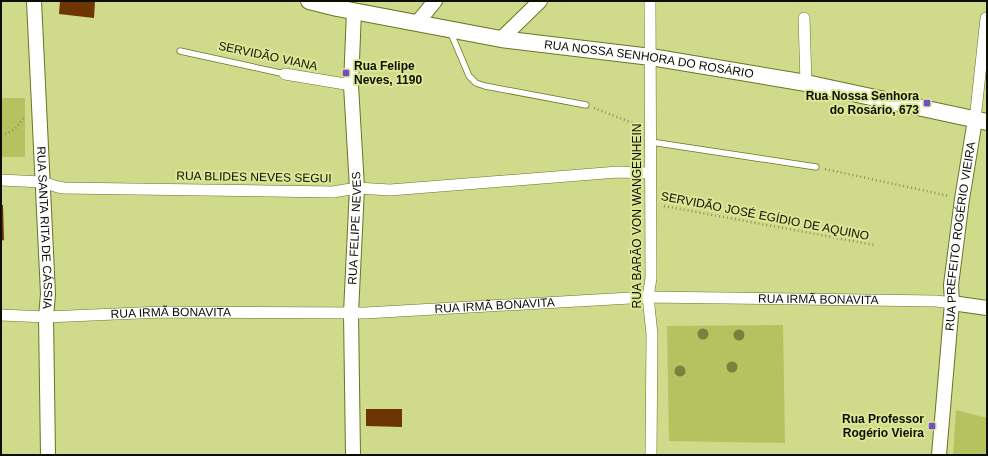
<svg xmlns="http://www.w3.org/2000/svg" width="988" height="456" font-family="Helvetica,sans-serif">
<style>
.green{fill:#b6c160}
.building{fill:#6d3502}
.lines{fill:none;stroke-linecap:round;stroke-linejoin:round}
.service-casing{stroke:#6c7423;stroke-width:7}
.minor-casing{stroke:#6c7423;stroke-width:12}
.tertiary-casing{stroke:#6c7423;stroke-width:16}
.secondary-casing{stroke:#6c7423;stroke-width:18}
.path{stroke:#8a9259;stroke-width:2.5;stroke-dasharray:1 3;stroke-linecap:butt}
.service{stroke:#fff;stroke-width:5.5}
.minor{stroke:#fff;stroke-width:11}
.tertiary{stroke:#fff;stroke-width:14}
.secondary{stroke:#fff;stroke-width:16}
.tree{fill:#7a813e}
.poi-dot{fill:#744cc5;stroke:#dce797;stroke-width:1.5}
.labels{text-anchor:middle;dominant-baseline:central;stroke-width:4;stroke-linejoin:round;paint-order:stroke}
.street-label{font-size:12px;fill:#0c0e00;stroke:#dce797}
.poi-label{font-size:12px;font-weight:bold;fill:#0c0e00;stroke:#dce797;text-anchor:end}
</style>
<rect width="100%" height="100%" fill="#cfda8a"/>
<!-- green -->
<path class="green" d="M1 98H25V157H1Z
M783 325 785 443 669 441 667 326Z
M956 410 987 418V455H953Z"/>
<!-- building -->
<path class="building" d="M60 1H95L94 18 59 14Z
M1 205H3L4 240 1 241Z
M366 409H402V427L366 426Z"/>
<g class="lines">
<!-- service casing -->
<g class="service-casing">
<path id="service" d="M450 31 469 76 476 83 485 86 586 105
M180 51 285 74
M651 142 816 167"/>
</g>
<!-- minor casing -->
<g class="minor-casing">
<g id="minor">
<path d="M650 1 651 278 648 297 652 334 651 455"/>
<path d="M804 18 806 83"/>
<path d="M285 74 351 85"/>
<path d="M975 120 986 18"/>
<path d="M1 180 42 182 58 187 64 188 333 192 357 188 390 190 618 172 650 173"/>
<path id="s1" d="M1 315 46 317 162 312 365 313 648 297 936 301 952 303"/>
</g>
</g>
<!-- tertiary casing -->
<g class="tertiary-casing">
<g id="tertiary">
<path id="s2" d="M34 1 48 294 46 317 48 455"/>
<path d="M417 23 435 1"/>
<path d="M501 39 540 1"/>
<path d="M952 303 987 308"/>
<path id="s3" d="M353 455 351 313 357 188 351 85 354 11"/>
<path id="s4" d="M939 455 952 303 951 285 962 199 975 120"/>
</g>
</g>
<!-- secondary casing -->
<g class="secondary-casing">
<g id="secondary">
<path id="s5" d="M309 1 337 8 501 39 651 57 806 83 987 122"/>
</g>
</g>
<!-- path -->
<path class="path" d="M594 108 638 125
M1 135C17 131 15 127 25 117
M825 169 949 196
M664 206 875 245"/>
<!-- service -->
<use href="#service" class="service"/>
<!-- minor -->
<use href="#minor" class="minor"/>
<!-- tertiary -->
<use href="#tertiary" class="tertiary"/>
<!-- secondary -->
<use href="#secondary" class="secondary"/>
</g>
<!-- trees -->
<g class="tree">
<circle cx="703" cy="334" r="5.5"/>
<circle cx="739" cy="335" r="5.5"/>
<circle cx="732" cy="367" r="5.5"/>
<circle cx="680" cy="371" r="5.5"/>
</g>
<!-- markers -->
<g class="poi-dot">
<rect x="342" y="69" width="8" height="8" rx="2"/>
<rect x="923" y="99" width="8" height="8" rx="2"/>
<rect x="928" y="422" width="8" height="8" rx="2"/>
</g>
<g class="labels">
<!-- street labels -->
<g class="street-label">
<text transform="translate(268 56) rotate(12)">SERVIDÃO VIANA</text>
<text stroke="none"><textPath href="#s5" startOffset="345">RUA NOSSA SENHORA DO ROSÁRIO</textPath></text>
<text transform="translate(254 177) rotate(1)">RUA BLIDES NEVES SEGUI</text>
<text transform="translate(637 216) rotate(-90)">RUA BARÃO VON WANGENHEIN</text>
<text transform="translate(765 216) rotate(11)">SERVIDÃO JOSÉ EGÍDIO DE AQUINO</text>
<text stroke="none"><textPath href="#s2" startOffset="227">RUA SANTA RITA DE CÁSSIA</textPath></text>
<text stroke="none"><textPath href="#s3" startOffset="227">RUA FELIPE NEVES</textPath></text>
<text stroke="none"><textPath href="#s4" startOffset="220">RUA PREFEITO ROGÉRIO VIEIRA</textPath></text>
<text stroke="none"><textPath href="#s1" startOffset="818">RUA IRMÃ BONAVITA</textPath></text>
<text stroke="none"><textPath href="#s1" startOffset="494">RUA IRMÃ BONAVITA</textPath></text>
<text stroke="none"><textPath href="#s1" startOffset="170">RUA IRMÃ BONAVITA</textPath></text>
</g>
<!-- poi labels -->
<g class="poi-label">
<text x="354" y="66" text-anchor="start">Rua Felipe<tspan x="354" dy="14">Neves, 1190</tspan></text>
<text x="919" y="96">Rua Nossa Senhora<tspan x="919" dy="14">do Rosário, 673</tspan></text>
<text x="924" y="419">Rua Professor<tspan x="924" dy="14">Rogério Vieira</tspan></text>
</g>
</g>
<!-- border -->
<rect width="988" height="456" fill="none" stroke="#0c0e00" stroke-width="4"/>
</svg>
